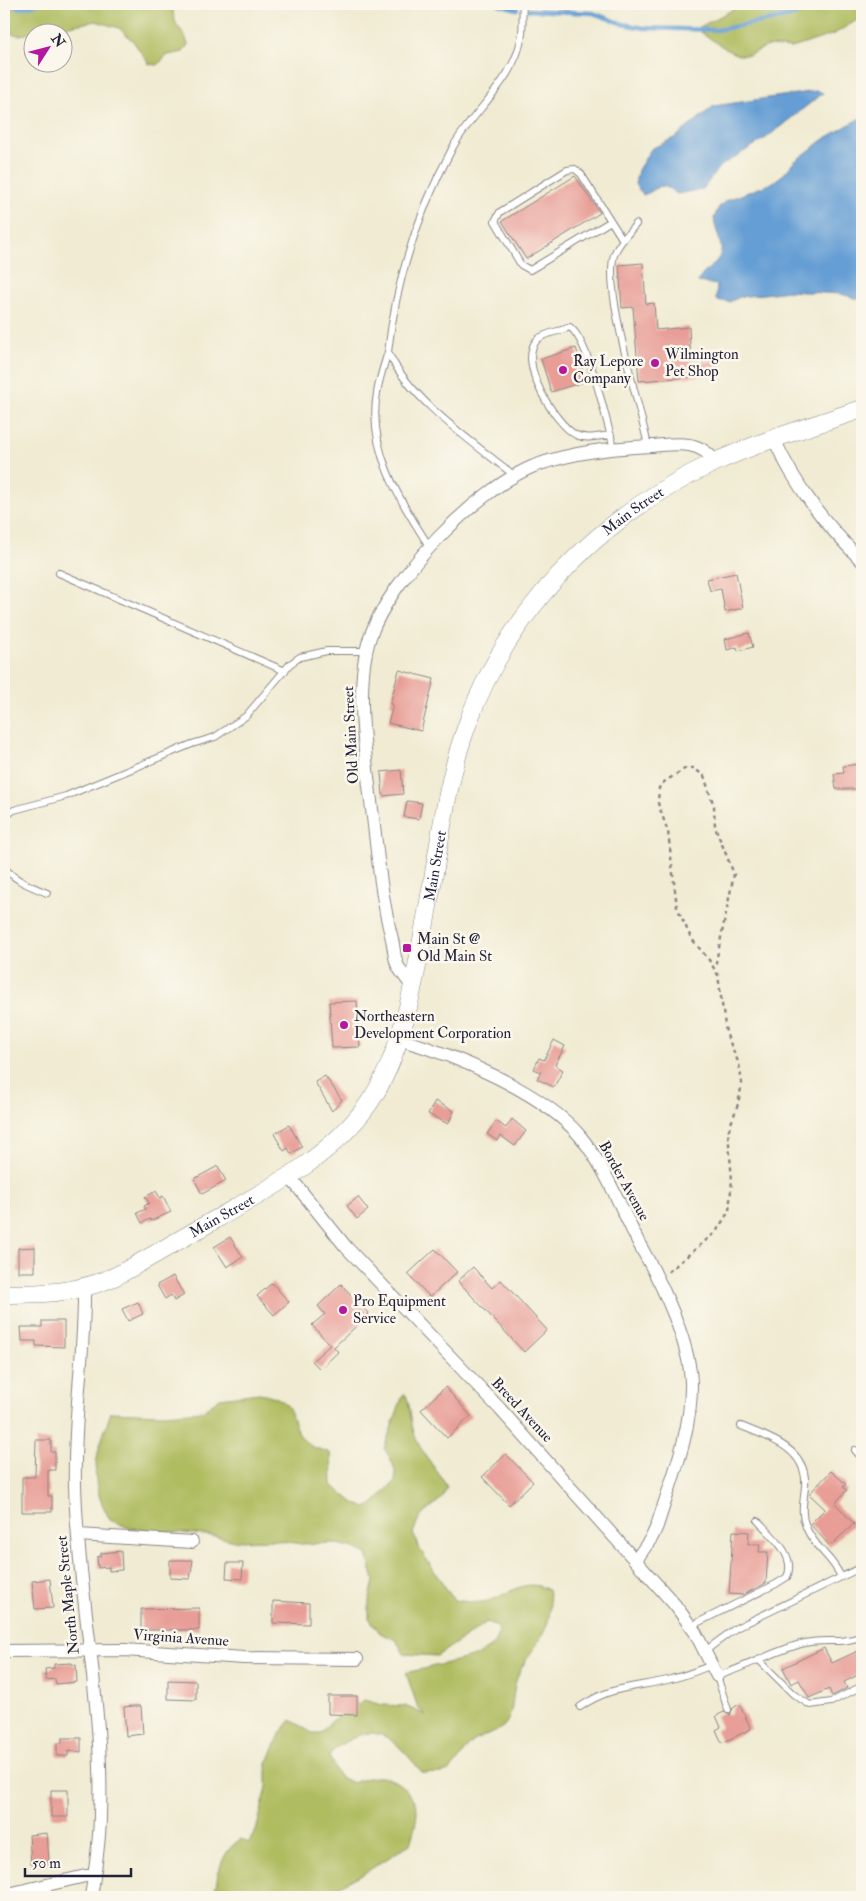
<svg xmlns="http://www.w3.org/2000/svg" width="866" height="1901" font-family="'IM FELL Double Pica',serif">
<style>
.green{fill:#afbc5e;stroke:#686f4c}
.water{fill:#659ed4;stroke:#446088}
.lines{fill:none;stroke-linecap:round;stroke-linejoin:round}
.stream{stroke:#659ed4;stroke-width:4.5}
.building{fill:#e89e97}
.service-casing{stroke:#898686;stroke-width:8}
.minor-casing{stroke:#898686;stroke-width:14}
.secondary-casing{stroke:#898686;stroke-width:19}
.path{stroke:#898686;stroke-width:2.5;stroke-dasharray:4 4;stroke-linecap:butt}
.service{stroke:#fff;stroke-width:6}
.minor{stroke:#fff;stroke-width:12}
.secondary{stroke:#fff;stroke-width:18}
.poi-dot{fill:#b5179e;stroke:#fbf7ec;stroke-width:2}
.labels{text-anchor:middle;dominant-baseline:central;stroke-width:5;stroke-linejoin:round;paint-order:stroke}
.poi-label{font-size:15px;fill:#22223b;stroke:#fbf7ec;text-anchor:start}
.street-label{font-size:15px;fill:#22223b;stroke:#fbf7ec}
</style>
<rect width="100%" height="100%" fill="#fbf7ec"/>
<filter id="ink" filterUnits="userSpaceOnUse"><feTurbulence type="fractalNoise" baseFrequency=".02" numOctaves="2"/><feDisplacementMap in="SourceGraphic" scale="10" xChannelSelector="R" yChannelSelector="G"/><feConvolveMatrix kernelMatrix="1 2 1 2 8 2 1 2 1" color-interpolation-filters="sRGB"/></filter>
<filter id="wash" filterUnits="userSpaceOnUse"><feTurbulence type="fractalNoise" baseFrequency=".0096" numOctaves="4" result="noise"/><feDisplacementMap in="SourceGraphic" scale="20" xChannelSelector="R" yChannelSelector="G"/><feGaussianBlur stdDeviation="1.12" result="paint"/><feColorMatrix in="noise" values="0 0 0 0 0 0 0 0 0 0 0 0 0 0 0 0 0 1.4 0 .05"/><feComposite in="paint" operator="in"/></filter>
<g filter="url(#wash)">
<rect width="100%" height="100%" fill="#f0ebd2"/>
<!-- green -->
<path class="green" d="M4 4H173C172 30 184 26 188 45L183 52 168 55 157 65 149 64 133 41 119 28 96 21 20 35 12 34 4 30Z
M743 4H862V17L834 34 792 48 768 46 749 55H738L729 51 696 29Z
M259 1393C304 1400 283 1422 307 1443 313 1449 324 1449 331 1454L332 1485 354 1503 366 1508C375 1505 386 1489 395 1482 397 1469 391 1459 384 1448L403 1395H406C412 1410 410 1426 417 1441 425 1457 438 1471 447 1487L442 1498 420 1517 413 1533 419 1548 454 1600C463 1601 473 1603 482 1602 506 1599 523 1575 548 1590 558 1634 528 1645 516 1681 512 1693 514 1710 507 1722 499 1734 485 1734 474 1741 463 1749 459 1763 450 1770 443 1775 431 1773 423 1773 403 1752 385 1721 353 1738 343 1743 336 1746 329 1756L339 1777 353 1783C373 1774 391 1774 406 1790 410 1795 416 1803 417 1810 417 1821 413 1834 410 1844L366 1872 319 1897H214C218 1874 220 1852 241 1839L248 1843 256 1831 267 1787V1764L281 1732 291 1720 312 1733H321L331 1721 364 1700 382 1705 405 1706 426 1715 418 1708 406 1673 476 1656 494 1644 499 1631 496 1626 487 1622 437 1656 404 1654 396 1640 380 1633 369 1618V1601L374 1581 367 1554 354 1548 332 1543 302 1544 272 1540 235 1541 215 1536 129 1528 110 1520C86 1477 96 1456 111 1412L164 1414 202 1411 220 1398Z"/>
<!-- water -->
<path class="water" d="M816 91 823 93 766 138 719 167 703 189 677 194C657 179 661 189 643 195L635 184 638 170 651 149 676 137 714 106Z
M862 117V300L841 294 788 291 740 297 729 302 716 300 717 285 698 282C703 269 724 262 721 246 719 236 715 228 714 218L719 207 725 201 772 183 784 174 794 162 826 138Z"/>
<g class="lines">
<!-- stream -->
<path class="stream" d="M9 4 19 8 37 4
M499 4 517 9
M529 10 593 13 623 24 644 28 716 30 793 16 821 4"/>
</g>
<g id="blocks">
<!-- building -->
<path class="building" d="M575 176 600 213 526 259 502 221Z
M643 263 646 304 654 303 656 330 689 327 691 363 716 361 717 375 639 381 633 307 622 308 619 265Z
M576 348 586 381 551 392 541 359Z
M736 573 743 608 725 612 721 589 710 591 707 579Z
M749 633 753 647 738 651 737 647 727 650 725 639Z
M399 670 434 679 421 731 388 723 393 705 390 704Z
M860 764 862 789H836L834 774 844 773 843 766Z
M401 770 403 794 383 796 381 772Z
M407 801 422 803 419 819 404 817Z
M357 1001 360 1047 332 1048 329 1002Z
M554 1040 565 1046 555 1065 563 1070 554 1087 537 1079 541 1072 534 1069 539 1058 544 1060Z
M325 1076 342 1100 332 1111 315 1082Z
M435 1101 454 1111 448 1124 428 1114Z
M512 1119 526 1131 515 1146 501 1136 497 1141 487 1134 496 1121 506 1128Z
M289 1125 302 1147 291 1154 288 1148 284 1151 274 1134Z
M218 1166 226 1181 202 1194 194 1179Z
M156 1191 160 1198 163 1196 171 1212 151 1221 150 1219 142 1223 137 1213 146 1209 144 1206 149 1203 145 1197Z
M358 1197 368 1210 357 1219 347 1206Z
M230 1237 243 1257 227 1267 214 1247Z
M35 1247V1272H18V1248Z
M435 1249 457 1272 430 1297 408 1274Z
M473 1267 492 1288 501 1280 547 1330 524 1352 458 1281Z
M173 1276 184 1295 174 1301 171 1295 165 1299 157 1285Z
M272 1283 289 1302 274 1315 257 1296Z
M341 1284 369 1314 334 1347 338 1352 320 1369 312 1361 330 1345 312 1325 325 1314 318 1306Z
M138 1302 143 1314 128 1321 122 1309Z
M42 1321H64V1347L36 1346V1341H22L21 1327H42Z
M445 1387 471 1416 447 1438 421 1410Z
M36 1440H51V1452H55V1470H48V1496H52V1512H22V1477H35Z
M506 1454 533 1482 509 1505 482 1477Z
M831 1471 846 1484 843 1487 847 1490 835 1503 854 1524 830 1546 810 1524 825 1509 809 1494Z
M733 1531 749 1532 748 1544H760L759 1552H768L766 1583 743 1595 729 1594Z
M121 1551 122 1570 109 1571V1567L98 1568 97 1557 101 1556V1553Z
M170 1560H193L190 1579 170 1578Z
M227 1563H243L242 1579 226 1578Z
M50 1579 53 1608 35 1609 32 1581Z
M273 1601 309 1603V1624L273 1623Z
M199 1608V1630H141V1609Z
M824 1648 832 1663 862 1649V1673L844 1682 847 1688 832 1696 829 1689 809 1698 799 1680 791 1684 783 1668Z
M72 1663 73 1665H76L77 1682 56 1684 55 1679 46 1680 45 1669 54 1668V1664Z
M168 1680 196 1681V1700L168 1699Z
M328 1696H357V1715L328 1714Z
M739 1704 751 1729 722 1743 716 1730 721 1727 716 1716 724 1712 730 1715 733 1708Z
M133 1706H141L143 1734 126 1736 124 1707Z
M62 1738H81V1752L68 1751V1756H57V1743H62Z
M51 1790H68V1817H51Z
M47 1833 49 1862 31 1864 29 1835Z"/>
</g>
</g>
<g filter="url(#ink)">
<use href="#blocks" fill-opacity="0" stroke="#898686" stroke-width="1"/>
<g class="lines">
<!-- service casing -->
<g class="service-casing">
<path id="service" d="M611 221 530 270 521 265 495 221 500 212 567 170 575 169 581 174 623 240
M636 224C629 233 618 243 614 255 603 291 640 405 648 446
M388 352C396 281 419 210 453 147 474 109 516 80 522 34 523 24 522 14 523 4
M611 435C599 436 587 440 576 435 555 424 515 360 538 339 545 333 561 331 570 327 590 343 606 421 614 448
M429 546C400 500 367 450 377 393 379 379 384 365 388 352 410 400 474 443 515 476
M59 573 285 671
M4 817 14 810 66 796 192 744 215 737 246 716 290 664 300 657 327 651H367
M4 867C15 881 31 886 47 893
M741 1426C769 1437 808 1449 805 1486 804 1501 800 1513 806 1527 814 1548 832 1556 841 1577
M855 1450 862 1458
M691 1626 776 1584 787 1577C797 1556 771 1535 758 1521
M705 1651 736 1628 862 1567
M760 1661 793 1694 810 1705 831 1702 862 1686
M580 1707C611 1685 637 1688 671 1679 685 1676 699 1670 712 1665
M728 1710 717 1676C747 1667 775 1650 805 1643 827 1638 840 1645 862 1636"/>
</g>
<!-- minor casing -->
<g class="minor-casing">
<path id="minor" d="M774 439C795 486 825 524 862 561
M412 986C408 980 401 973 398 966 394 959 394 948 392 939 383 905 379 869 375 834 369 778 352 691 370 637 390 578 477 489 534 466 572 452 611 448 651 446 675 444 700 439 715 462
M398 1039C453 1054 543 1092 580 1136 607 1169 622 1212 642 1249 662 1284 690 1343 691 1383 692 1432 671 1481 657 1526L652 1537 636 1560
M289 1176 346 1247 500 1409 675 1605 695 1632 717 1676
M84 1288C85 1354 73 1419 75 1485 78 1595 104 1704 100 1814 100 1842 95 1870 91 1897
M78 1535 192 1542
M4 1651 124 1650 244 1658 357 1659
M4 1895 94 1874"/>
</g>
<!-- secondary casing -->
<g class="secondary-casing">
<g id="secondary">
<path id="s1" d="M4 1294C44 1294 79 1293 116 1276 151 1257 184 1237 218 1218 273 1187 332 1156 369 1103 408 1047 419 952 432 885 441 833 448 778 466 728 507 611 599 517 711 464 760 441 812 426 862 409"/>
</g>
</g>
<!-- path -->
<path class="path" d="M668 1272 716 1232 729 1211 732 1180 728 1132 738 1104 742 1083 739 1064 726 1033 718 975 709 960 691 938 677 907 668 832 658 803 659 788 664 782 686 768H694L704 776 714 806 715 827 734 874 715 967"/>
<!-- service -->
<use href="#service" class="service"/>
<!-- minor -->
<use href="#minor" class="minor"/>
<!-- secondary -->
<use href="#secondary" class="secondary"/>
</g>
</g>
<!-- markers -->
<g class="poi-dot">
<circle cx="655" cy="363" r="5"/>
<circle cx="563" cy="370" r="5"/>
<rect x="402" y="943" width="10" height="10" rx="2.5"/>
<circle cx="344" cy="1025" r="5"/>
<circle cx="343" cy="1310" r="5"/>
</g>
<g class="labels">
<!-- poi labels -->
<g class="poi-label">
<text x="665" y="354">Wilmington<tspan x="665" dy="17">Pet Shop</tspan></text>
<text x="573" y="361">Ray Lepore<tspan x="573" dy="17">Company</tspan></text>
<text x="417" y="939">Main St @<tspan x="417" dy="17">Old Main St</tspan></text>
<text x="354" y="1016">Northeastern<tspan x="354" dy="17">Development Corporation</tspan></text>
<text x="353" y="1301">Pro Equipment<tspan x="353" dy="17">Service</tspan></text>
</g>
<!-- street labels -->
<g class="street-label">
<text stroke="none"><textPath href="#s1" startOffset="1091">Main Street</textPath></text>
<text transform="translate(351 735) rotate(-93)">Old Main Street</text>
<text stroke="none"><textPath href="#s1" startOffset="671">Main Street</textPath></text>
<text transform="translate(624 1181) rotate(61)">Border Avenue</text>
<text stroke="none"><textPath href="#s1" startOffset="236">Main Street</textPath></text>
<text transform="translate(522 1410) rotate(47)">Breed Avenue</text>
<text transform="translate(68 1595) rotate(-96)">North Maple Street</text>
<text transform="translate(181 1638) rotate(4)">Virginia Avenue</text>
</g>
</g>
<!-- margin -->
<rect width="866" height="1901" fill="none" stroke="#fbf7ec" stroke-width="20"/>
<!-- north arrow -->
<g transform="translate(48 48) rotate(54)"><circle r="24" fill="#fbf7ec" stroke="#a4a2a5"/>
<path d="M0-4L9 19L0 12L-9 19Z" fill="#b5179e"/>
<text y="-8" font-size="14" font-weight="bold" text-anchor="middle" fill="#22223b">N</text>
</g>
<!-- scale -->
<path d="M25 1868v8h106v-8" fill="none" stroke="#22223b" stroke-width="2.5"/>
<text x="32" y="1868" font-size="15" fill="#22223b" stroke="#fbf7ec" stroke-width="4" paint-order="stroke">50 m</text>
</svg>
